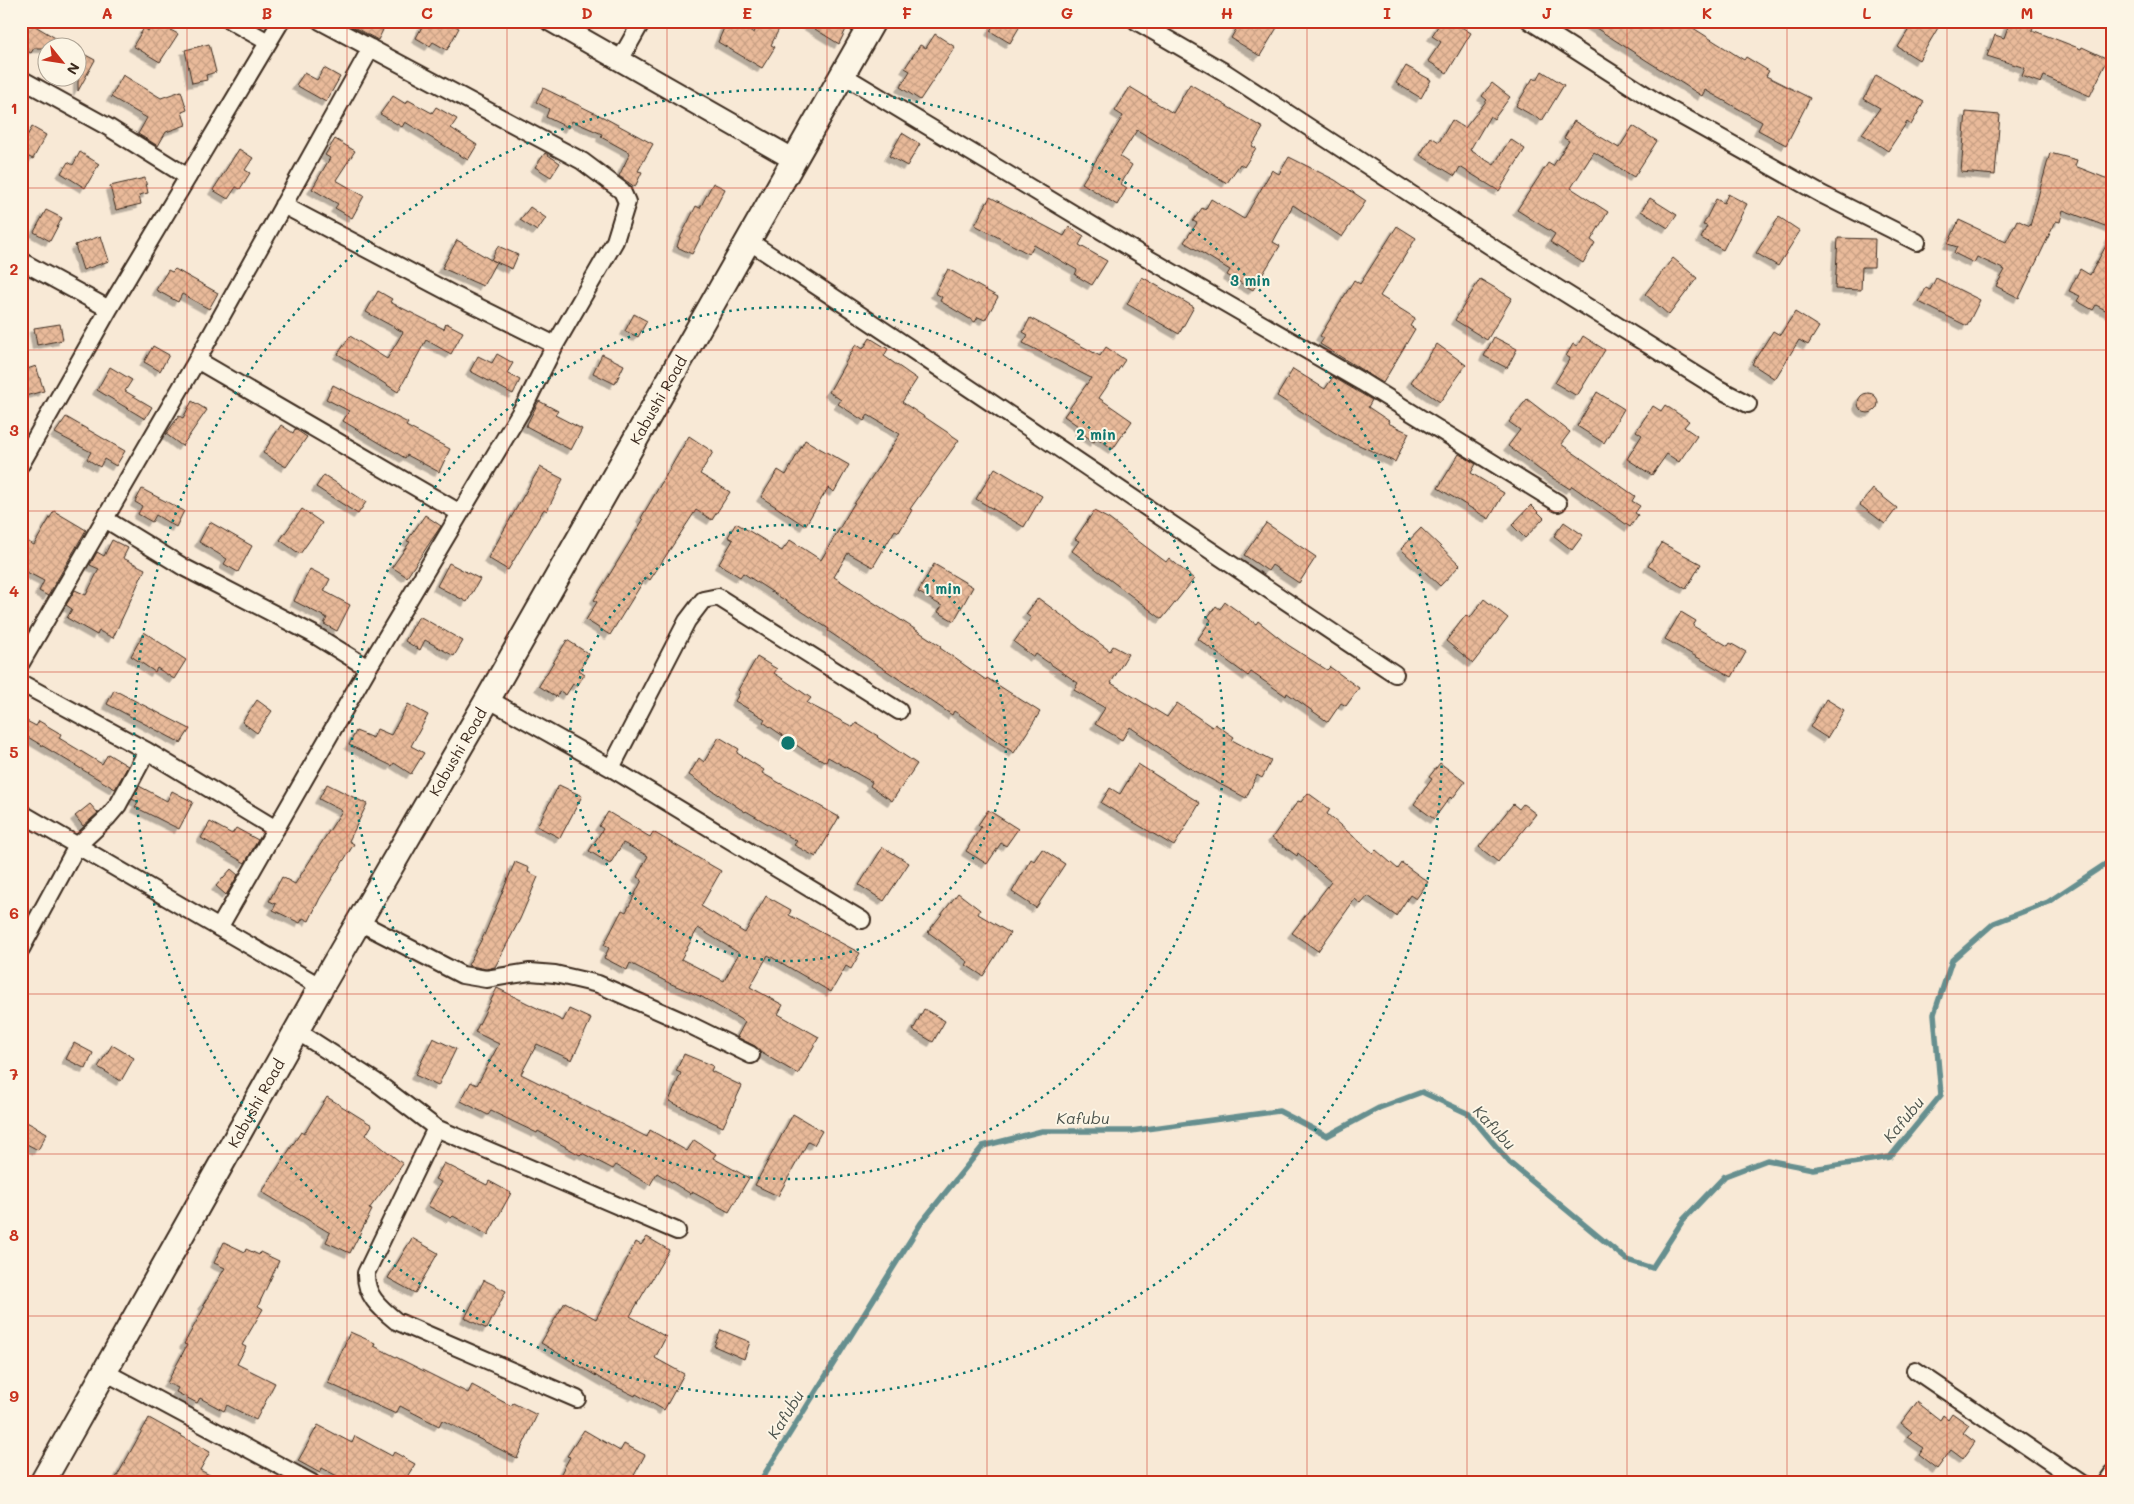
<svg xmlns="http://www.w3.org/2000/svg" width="2134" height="1504" font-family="Mali,sans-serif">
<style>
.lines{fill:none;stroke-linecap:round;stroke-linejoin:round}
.stream{stroke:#668f8f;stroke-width:5.5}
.building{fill:url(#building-cross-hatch);stroke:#3b2a1e;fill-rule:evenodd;filter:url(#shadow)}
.minor-casing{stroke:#3b2a1e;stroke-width:20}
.tertiary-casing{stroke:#3b2a1e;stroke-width:24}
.secondary-casing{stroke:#3b2a1e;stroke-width:28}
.minor{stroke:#fcf5e5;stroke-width:16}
.tertiary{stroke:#fcf5e5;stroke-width:20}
.secondary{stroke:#fcf5e5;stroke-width:24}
.grid{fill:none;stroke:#c8321e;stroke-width:1;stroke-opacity:0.55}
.ring{fill:none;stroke:#0f766e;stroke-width:2.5;stroke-dasharray:2.5 5}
.labels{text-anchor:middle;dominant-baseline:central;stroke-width:4;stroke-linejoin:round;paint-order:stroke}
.street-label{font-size:15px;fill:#3b2a1e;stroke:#fcf5e5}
.water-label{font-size:16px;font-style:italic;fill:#4d544d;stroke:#fcf5e5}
.centre{fill:#0f766e;stroke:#fcf5e5;stroke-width:2.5}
.ring-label{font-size:15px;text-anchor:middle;font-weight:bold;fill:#0f766e;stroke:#fcf5e5;stroke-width:4;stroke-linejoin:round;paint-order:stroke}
.neatline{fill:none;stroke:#c8321e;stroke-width:2}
.grid-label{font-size:16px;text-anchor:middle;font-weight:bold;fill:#c8321e}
</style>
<defs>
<pattern id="building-cross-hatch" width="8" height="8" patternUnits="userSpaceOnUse" patternTransform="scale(1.25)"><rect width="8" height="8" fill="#e9ba9a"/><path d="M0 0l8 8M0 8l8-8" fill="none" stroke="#c9a084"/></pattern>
<filter id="shadow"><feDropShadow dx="-4.5" dy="4.5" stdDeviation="0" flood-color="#0004"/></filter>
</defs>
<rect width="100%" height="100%" fill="#f8e9d6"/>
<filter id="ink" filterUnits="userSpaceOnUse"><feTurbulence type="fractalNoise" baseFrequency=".02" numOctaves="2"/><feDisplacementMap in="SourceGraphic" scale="10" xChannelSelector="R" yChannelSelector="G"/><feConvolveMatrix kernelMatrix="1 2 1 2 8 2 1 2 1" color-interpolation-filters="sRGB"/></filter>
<g filter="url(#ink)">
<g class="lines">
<!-- stream -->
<path class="stream" d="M759 1483 921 1223 983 1146 1042 1131H1131L1279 1111 1327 1136 1379 1108 1422 1092 1469 1114 1510 1163 1627 1260 1652 1268 1683 1220 1725 1176 1767 1160 1813 1169 1890 1157 1941 1095 1934 1014 1952 960 1994 923 2048 902 2113 859"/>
</g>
<!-- building -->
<path class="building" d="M21 21H27L72 48H34L31 53 21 48Z
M154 21 178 34 160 62 133 46 144 28 148 31Z
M342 21H364L383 30 378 40Z
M425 21H446L459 28 447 50 433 42 430 46 416 38Z
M727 21H735L754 33 759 21H783L771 45 775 47 762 68 718 42Z
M802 21H850L839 44Z
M996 21H1023L1010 43 990 31Z
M1241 21H1281L1260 56 1231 38Z
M1441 21H1452L1471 33 1447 73 1428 61 1441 42 1432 36Z
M1585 21H1682L1744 60 1746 57 1769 71 1766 76 1810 98 1786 145 1758 130 1762 122 1705 90 1702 96Z
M1914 21H1942L1919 60 1898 47Z
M2010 21H2022L2034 25 2032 30 2081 49 2082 47 2108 59 2090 96 2044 76 2041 83 2022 76 2025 68 1987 56 1995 35 2004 38Z
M935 34 955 47 920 100 900 87 910 71 905 68 920 45 926 48Z
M209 44 216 72 206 75 207 80 192 83 185 50Z
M78 51 95 60 78 91Z
M1406 66 1431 80 1421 98 1396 83Z
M324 68 340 77 326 102 296 85 304 73 317 80Z
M1542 71 1564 85 1542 121 1516 106 1533 78 1537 80Z
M123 75 161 98 181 91 187 110 182 112 186 125 166 132 158 146 138 134 147 118 111 97Z
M1876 75 1924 102 1911 125 1907 122 1888 151 1862 134 1880 108 1864 99Z
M1492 83 1510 97 1494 119 1490 116 1470 150 1494 165 1510 139 1525 149 1499 191 1460 167 1455 176 1420 155 1431 137 1439 142 1452 120 1465 128 1487 100 1482 96Z
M1190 84 1263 128 1252 146 1256 148 1244 167 1240 164 1227 183 1137 130 1120 157 1132 165 1121 184 1127 188 1117 205 1082 183 1123 116 1115 111 1130 87 1173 113Z
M543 88 603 117 653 144 638 171 642 172 635 187 619 176 630 153 601 137 602 134 572 121 569 128 546 117 549 109 536 102Z
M393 96 406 104 408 100 432 113 436 107 457 119 451 128 477 145 468 160 405 122 402 127 380 114Z
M1966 112 2000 115 1995 175 1961 172Z
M1574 121 1619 148 1633 126 1657 141 1634 177 1594 152 1571 188 1608 212 1591 240 1595 243 1583 263 1550 242 1555 234 1517 210 1548 163 1553 166 1569 141 1564 138Z
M32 127 46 135 33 159 21 153V136L26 138Z
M902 133 920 144 907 166 889 156Z
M335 139 355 151 336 180 364 196 352 218 335 208 338 204 312 189 330 158 325 155Z
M239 149 253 158 245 170 250 173 240 189 236 187 228 199 213 190Z
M80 152 99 164 85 188 61 173 68 162 73 165Z
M545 153 560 163 551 177 535 167Z
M2050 153 2077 160 2075 166 2113 181V229L2063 210 2060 222 2056 221 2019 298 1996 286 2005 270 1977 257 1974 263 1954 253 1957 247 1948 244 1959 220 2006 242 2017 220 2030 226Z
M1289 157 1335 180 1366 201 1342 237 1293 205 1273 242 1280 246 1253 290 1227 275 1230 270 1184 242 1197 223 1193 221 1202 208 1205 210 1211 199 1244 219 1272 170 1279 174Z
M145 178 148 193 139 195 141 204 116 210 110 186Z
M713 183 725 189 692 254 677 247 679 240 696 206 700 208Z
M1728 194 1747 204 1723 250 1701 238 1707 226 1703 225 1716 199 1724 203Z
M990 197 1064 236 1069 227 1084 236 1079 245 1107 261 1092 285 1075 275 1077 270 1034 245 1029 254 975 225Z
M1650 198 1677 215 1668 228 1641 211Z
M530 207 546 218 537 231 520 220Z
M46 210 62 218 50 241 34 232Z
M1779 217 1800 231 1778 266 1756 253Z
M1397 226 1416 238 1380 296 1415 318 1410 326 1415 329 1383 383 1320 344 1324 338 1320 336 1354 280 1360 284Z
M2113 233V314L2096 305 2093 310 2077 301 2080 296 2069 291 2080 269 2090 275Z
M101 236 109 261 83 270 75 245Z
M1838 238 1875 239 1874 267H1862L1861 290 1835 289Z
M457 240 491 260 498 246 518 255 512 269 492 260 496 262 483 286 442 268Z
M1673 258 1697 278 1669 315 1645 294Z
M175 269 218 293 209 309 182 294 178 302 156 290 168 270 172 272Z
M948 269 998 297 985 320 978 317 975 322 940 301 942 297 935 293Z
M1142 277 1194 307 1179 334 1127 304Z
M1936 278 1980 300 1967 326 1919 302 1926 288 1930 290Z
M1480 279 1512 298 1487 340 1455 320Z
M378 291 392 299 390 302 444 329 446 323 463 332 451 354 426 340 398 392 338 354 350 336 387 359 403 332 366 312Z
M1795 312 1819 327 1808 345 1799 340 1775 379 1752 364 1773 331 1780 335Z
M634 314 647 321 638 337 625 331Z
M1030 318 1100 356 1106 347 1125 360 1099 398 1132 421 1113 449 1097 438 1094 442 1079 431 1081 428 1064 416 1091 378 1023 343 1028 335 1023 332Z
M60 324 63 340 37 345 34 328Z
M1583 336 1605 350 1577 396 1555 383 1570 358 1566 356 1573 344 1577 346Z
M1494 337 1517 349 1507 368 1484 356Z
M870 338 888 349 884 356 917 379 902 402 959 440 910 509 912 510 899 532 895 530 873 567 848 553 834 577 941 646 940 648 986 680 987 678 1040 712 1014 753 954 711 952 715 828 631 829 629 743 573 740 577 719 564 733 540 728 537 736 523 782 551 790 540 821 560 852 507 900 434 868 415 864 421 838 404 841 400 829 392 856 344 863 349Z
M1437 344 1466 365 1440 402 1411 382Z
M153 346 169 355 160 371 144 362Z
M497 354 513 363 507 373 520 380 513 394 470 371 478 356 492 363Z
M602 354 624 365 615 384 593 373Z
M36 366 44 391 21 397V371Z
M110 367 132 380 125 391 152 407 145 419 97 390Z
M1293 369 1325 389 1333 377 1372 400 1368 407 1389 421 1388 423 1409 433 1395 462 1340 436 1277 396Z
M333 385 408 423 406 426 450 449 439 472 407 455 405 458 343 421 349 411 326 399Z
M1597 392 1624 409 1604 443 1577 426Z
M1858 403a10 10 0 1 1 20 0a10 10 0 1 1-20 0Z
M1527 399 1570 432 1561 444 1635 496 1632 501 1640 506 1635 513 1638 515 1630 527 1572 486 1570 489 1540 470 1508 446 1520 430 1509 422Z
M192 401 207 410 182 446 166 434 179 416 183 418Z
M539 401 558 411 555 415 582 429 571 450 526 426Z
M1665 405 1689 421 1684 427 1697 436 1679 462 1667 454 1652 475 1627 459 1642 435 1636 431 1653 406 1661 411Z
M66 417 125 451 116 466 104 459 100 467 87 459 91 452 55 433Z
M281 425 293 433 295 429 307 437 286 467 263 453Z
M689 436 713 452 700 474 730 492 712 520 696 510 650 580 646 577 610 635 586 620 597 602 594 600 643 520 641 518Z
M805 440 849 465 834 492 828 488 805 526 761 497 778 470 786 475Z
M1459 454 1476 464 1471 473 1504 493 1489 519 1438 488Z
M540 467 563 479 547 511 544 509 508 570 488 558Z
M995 468 1042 496 1024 527 976 499Z
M324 475 366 502 358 514 316 487Z
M142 489 184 511 176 527 156 515 152 522 138 514 142 506 135 502Z
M1873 489 1897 508 1885 524 1860 505Z
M1531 505 1544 518 1525 538 1512 525Z
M302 509 322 523 300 554 280 540Z
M54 511 86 530 48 596 39 591 44 581 21 569V538L34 545Z
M1094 511 1109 519 1166 562 1169 558 1194 579 1162 619 1072 551 1079 541 1075 539Z
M425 515 441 526 407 577 392 567 410 542 407 541Z
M210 522 252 546 238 572 224 564 227 559 199 542Z
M1564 522 1583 535 1572 550 1554 536Z
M1266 523 1316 557 1299 583 1272 565 1268 571 1244 555Z
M1421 528 1460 565 1440 586 1401 549Z
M112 540 128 548 123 558 145 569 113 638 99 631 97 635 67 618 72 609 66 605 75 590 86 595 99 569 90 565 97 552 104 556Z
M1662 543 1701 564 1686 589 1648 566Z
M449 563 480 579 467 602 437 586Z
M934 564 973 587 954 621 938 612 942 606 918 592Z
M310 569 330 579 324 591 350 605 337 631 324 624 327 618 294 601Z
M1038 598 1110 651 1113 646 1128 654 1111 683 1167 717 1177 703 1212 727 1215 724 1234 737 1232 740 1271 761 1262 778 1257 775 1246 798 1186 766 1130 727 1122 740 1095 724 1105 708 1074 690 1078 683 1036 654 1034 657 1014 642 1031 618 1026 614Z
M1484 599 1508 618 1473 663 1446 641 1466 615 1470 618Z
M1225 602 1256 624 1258 621 1288 645 1327 670 1330 667 1359 688 1346 706 1341 703 1328 722 1287 693 1286 696 1251 672 1248 676 1198 639 1211 620 1208 617 1216 606 1220 609Z
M1681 612 1696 621 1693 626 1728 646 1730 643 1746 652 1732 677 1665 639Z
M419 616 463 641 454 656 425 640 420 650 405 641Z
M144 632 186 660 174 679 157 668 155 672 131 656Z
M567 640 589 654 579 670 585 674 577 686 573 684 566 695 560 691 556 697 539 686Z
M757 657 777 669 774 673 811 698 807 703 853 727 856 723 878 736 877 737 917 764 892 801 870 786 872 782 828 757 826 762 805 751 763 722 765 719 735 701 740 692 738 690Z
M114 690 190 729 181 743 107 704Z
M1826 699 1844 710 1827 738 1810 727Z
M257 700 272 711 257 733 242 722Z
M408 704 428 715 411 746 424 753 411 774 394 763 392 766 349 745 356 731 373 738 377 729 391 735Z
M21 718 36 726 39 721 61 734 59 738 102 764 108 754 128 766 115 789 21 733Z
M719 737 739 749 737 753 764 770 762 773 839 817 816 857 794 845 797 841 746 811 745 812 689 775 699 758 704 762Z
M1440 763 1465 782 1452 799 1450 797 1434 819 1414 804 1432 779 1429 777Z
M1138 764 1200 803 1174 846 1101 803 1110 788 1120 794Z
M327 784 367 804 349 841 354 844 320 898 309 921 303 918 300 923 273 910 276 904 269 901 282 877 295 884 342 811 319 799Z
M559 785 582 796 560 838 537 826Z
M139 786 167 801 172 791 193 802 179 829 135 807 138 802 132 799Z
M1308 793 1330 809 1327 814 1373 853 1376 850 1398 869 1402 863 1428 882 1416 899 1410 895 1396 916 1368 896 1361 904 1355 899 1318 951 1292 933 1331 882 1298 853 1297 856 1272 838 1298 801 1301 802Z
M90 804 98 813 83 826 75 816Z
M1513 804 1519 809 1523 804 1536 814 1498 862 1479 847Z
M988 810 1018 829 1006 846 1001 843 987 864 966 851 981 827 978 825Z
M608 812 650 837 653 832 721 871 701 906 745 933 766 896 791 910 789 915 860 953 851 969 846 966 831 992 768 955 750 987 783 1005 778 1014 819 1037 798 1074 760 1052 755 1046 737 1037 745 1022 702 997 669 983 630 963 627 970 604 958 609 948 604 945 622 910 626 912 642 880 637 877 648 856 623 843 610 864 589 851 603 829 599 826ZM698 928 739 953 724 981 681 959Z
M210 822 232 834 236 828 258 840 245 863 201 838Z
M883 847 909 863 884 901 859 885Z
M1042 849 1065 864 1036 908 1012 892 1031 859 1034 861Z
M515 862 529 868 528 872 538 877 520 919 495 967 486 969 471 966 468 965 485 933Z
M231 869 238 875 226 895 216 886Z
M958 893 980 910 978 914 1010 933 983 976 966 965 968 962 928 932Z
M497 988 563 1021 569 1009 591 1019 572 1060 537 1044 521 1074 647 1137 650 1130 687 1151 694 1140 716 1154 713 1158 749 1178 729 1212 692 1192 691 1194 657 1173 650 1185 616 1165 613 1169 582 1153 580 1155 538 1131 537 1133 491 1111 488 1115 461 1101 471 1082 477 1085 499 1044 475 1032Z
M924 1009 945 1021 933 1042 913 1030Z
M433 1038 456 1049 438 1086 415 1075Z
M74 1043 93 1053 86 1069 66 1059Z
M112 1045 134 1058 121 1081 98 1067Z
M684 1054 713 1066 711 1071 742 1086 723 1127 669 1101 681 1073 676 1071Z
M327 1097 372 1125 366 1135 403 1164 369 1209 372 1210 350 1253 326 1242 330 1233 262 1192 301 1132 304 1134Z
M793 1114 822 1131 814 1145 808 1142 778 1196 755 1185Z
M21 1119 47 1133 38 1150 21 1141Z
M444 1163 487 1185 489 1181 511 1193 488 1235 453 1216 451 1218 428 1206 441 1182 435 1179Z
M647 1237 669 1250 630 1316 666 1337 655 1358 684 1374 664 1410 636 1394 635 1396 603 1380 541 1343 565 1302 596 1319 636 1242 641 1245Z
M412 1238 438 1253 415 1293 388 1278Z
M224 1242 245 1252 246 1249 259 1255 260 1252 279 1261 258 1306 263 1309 242 1345 246 1347 237 1364 275 1383 256 1420 227 1405 224 1411 200 1398 197 1403 176 1392 178 1388 167 1383 187 1345 184 1344 205 1306 203 1305 225 1268 214 1263Z
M484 1280 506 1291 487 1329 465 1318Z
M721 1330 750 1342 744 1359 714 1346Z
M350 1332 375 1343 374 1346 468 1393 472 1385 511 1406 513 1403 537 1415 517 1458 442 1420 439 1426 400 1406 396 1414 328 1383Z
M1917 1402 1940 1420 1943 1415 1948 1419 1952 1413 1969 1425 1963 1433 1975 1442 1963 1459 1951 1450 1937 1469 1919 1455 1924 1448 1908 1437 1912 1432 1901 1423Z
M149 1418 210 1452 200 1470 225 1483H123L116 1478Z
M318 1425 352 1443 355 1436 392 1456 394 1452 415 1464 403 1483H350L322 1468 320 1473 298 1461Z
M584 1430 620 1451 624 1444 645 1455 630 1483H606L590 1474 585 1483H574L560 1475 570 1457 567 1456Z"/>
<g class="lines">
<!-- minor casing -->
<g class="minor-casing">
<path id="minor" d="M231 21 268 42
M1136 21 1226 73 1504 255 1719 389 1748 404
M1530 21 1660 104 1821 194 1917 242
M620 60 642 21
M843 75 1130 248 1362 382 1558 503
M21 79 108 127 188 177
M283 205 456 296 555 345
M747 240C965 383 1178 530 1395 674
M21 261 109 309
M197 360 460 513
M21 464 109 309 281 21
M105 519 185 568 313 634 368 668
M21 663 197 360 371 48
M21 683 147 751 276 829
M488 699 611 768 862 920
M611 768 687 621 703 600 718 597 899 711
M21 813 321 987
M359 922 462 975 486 979 530 972 555 974 598 984 684 1022 751 1055
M219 928 368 668 527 401 555 345 615 241 627 202 622 191 582 161 320 21
M21 949 77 846 107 818 118 805 147 751
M297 1031 376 1082 436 1128 677 1231
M436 1128 366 1273C365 1295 379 1307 396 1321L577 1399
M1915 1370 2081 1483
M105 1372 312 1483
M2106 1483 2113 1473"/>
</g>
<!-- tertiary casing -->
<g class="tertiary-casing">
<path id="tertiary" d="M551 21 793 159"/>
</g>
<!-- secondary casing -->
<g class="secondary-casing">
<g id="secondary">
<path id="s1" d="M42 1483 321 987 488 699 873 21"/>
</g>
</g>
<!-- minor -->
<use href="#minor" class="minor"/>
<!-- tertiary -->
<use href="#tertiary" class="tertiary"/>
<!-- secondary -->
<use href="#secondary" class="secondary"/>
</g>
</g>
<!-- grid -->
<path class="grid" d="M187 21V1483M347 21V1483M507 21V1483M667 21V1483M827 21V1483M987 21V1483M1147 21V1483M1307 21V1483M1467 21V1483M1627 21V1483M1787 21V1483M1947 21V1483M21 188H2113M21 350H2113M21 511H2113M21 672H2113M21 832H2113M21 994H2113M21 1154H2113M21 1316H2113"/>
<!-- distance rings -->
<g class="ring">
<circle cx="788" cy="743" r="218"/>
<circle cx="788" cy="743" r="436"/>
<circle cx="788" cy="743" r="654"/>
</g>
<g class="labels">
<!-- street labels -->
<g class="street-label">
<text stroke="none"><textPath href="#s1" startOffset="1246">Kabushi Road</textPath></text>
<text stroke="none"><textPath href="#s1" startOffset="841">Kabushi Road</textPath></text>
<text stroke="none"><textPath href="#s1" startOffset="436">Kabushi Road</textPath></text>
</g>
<!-- water labels -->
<g class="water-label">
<text x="1083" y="1117">Kafubu</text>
<text transform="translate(1903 1119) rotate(-50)">Kafubu</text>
<text transform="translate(1495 1127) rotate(47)">Kafubu</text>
<text transform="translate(785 1414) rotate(-58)">Kafubu</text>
</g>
</g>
<circle cx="788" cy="743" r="8" class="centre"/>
<g class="ring-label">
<text x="1250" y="286">3 min</text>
<text x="1096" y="440">2 min</text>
<text x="942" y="594">1 min</text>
</g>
<!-- margin -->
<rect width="2134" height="1504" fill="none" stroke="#fcf5e5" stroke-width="55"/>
<!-- north arrow -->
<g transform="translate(62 62) rotate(120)"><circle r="24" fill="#fcf5e5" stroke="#afa495"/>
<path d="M0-4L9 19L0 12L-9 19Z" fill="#c8321e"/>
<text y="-8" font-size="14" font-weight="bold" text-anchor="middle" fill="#3b2a1e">N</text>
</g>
<rect x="28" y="28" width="2078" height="1448" class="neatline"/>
<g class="grid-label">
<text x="107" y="19">A</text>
<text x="267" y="19">B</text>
<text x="427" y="19">C</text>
<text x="587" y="19">D</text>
<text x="747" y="19">E</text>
<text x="907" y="19">F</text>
<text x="1067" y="19">G</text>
<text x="1227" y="19">H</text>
<text x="1387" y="19">I</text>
<text x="1547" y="19">J</text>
<text x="1707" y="19">K</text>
<text x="1867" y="19">L</text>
<text x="2027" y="19">M</text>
<text x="14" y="114">1</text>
<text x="14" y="275">2</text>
<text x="14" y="436">3</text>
<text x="14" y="597">4</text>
<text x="14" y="758">5</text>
<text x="14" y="919">6</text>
<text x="14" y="1080">7</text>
<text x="14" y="1241">8</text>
<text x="14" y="1402">9</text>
</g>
</svg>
